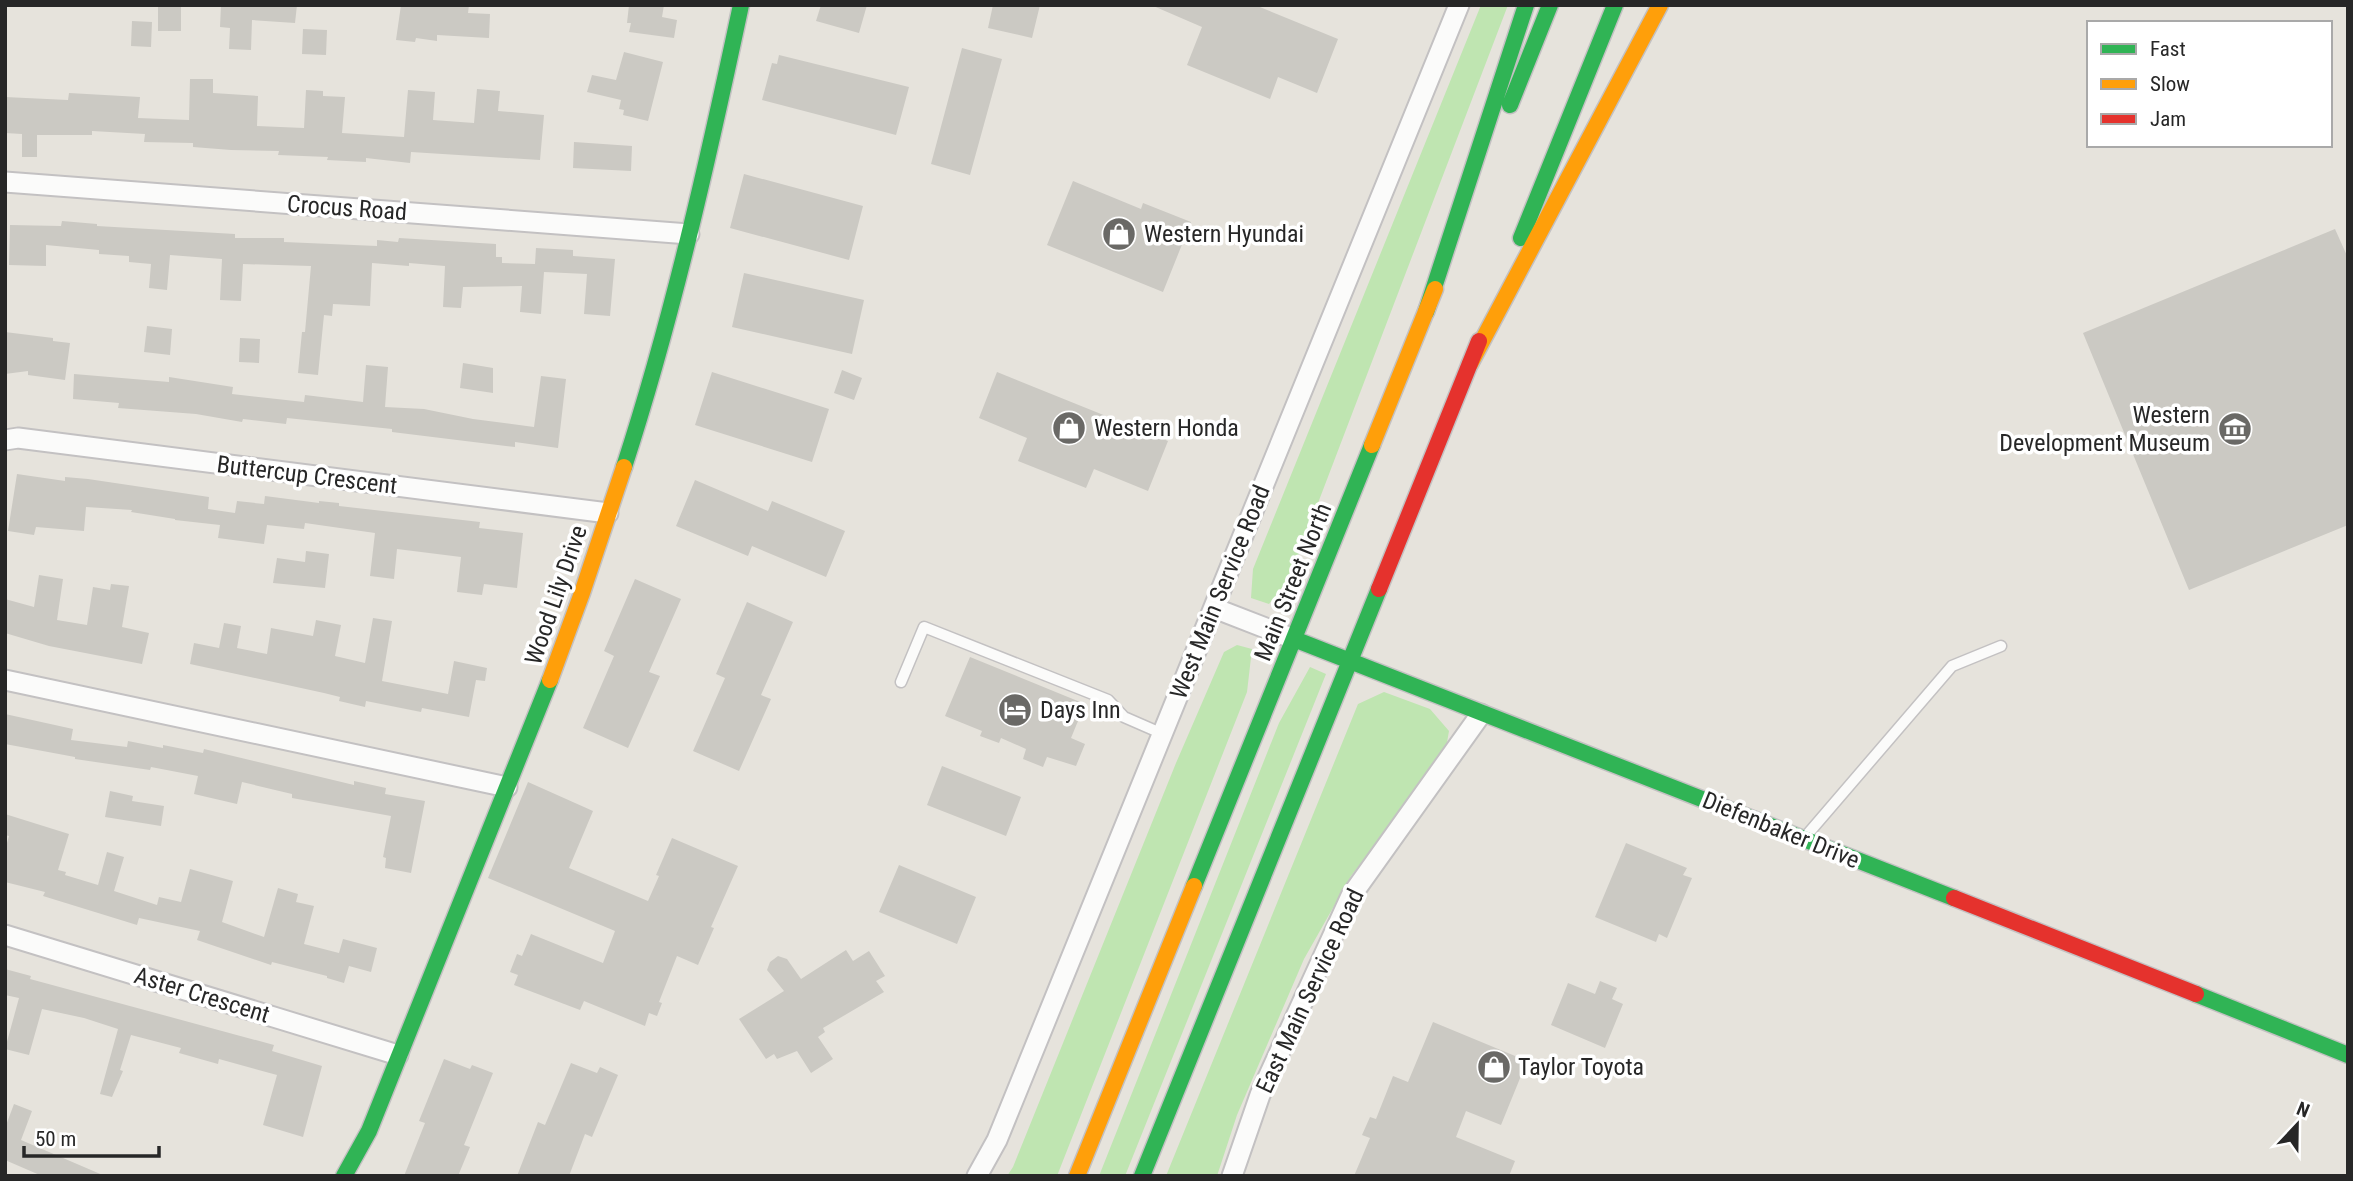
<svg xmlns="http://www.w3.org/2000/svg" width="2353" height="1181" font-family="'Roboto Condensed',sans-serif">
<style>
.green{fill:#bfe5b1}
.building{fill:#cbc9c3}
.lines{fill:none;stroke-linecap:round;stroke-linejoin:round}
.lane-casing{stroke:#c3c1c2;stroke-width:13}
.street-casing{stroke:#c3c1c2;stroke-width:23}
.fast-casing{stroke:#c3c1c2;stroke-width:19}
.slow-casing{stroke:#c3c1c2;stroke-width:19}
.jam-casing{stroke:#c3c1c2;stroke-width:19}
.lane{stroke:#fbfbfa;stroke-width:10}
.street{stroke:#fbfbfa;stroke-width:19}
.fast{stroke:#30b455;stroke-width:16}
.slow{stroke:#ff9f0a;stroke-width:16}
.jam{stroke:#e5322d;stroke-width:16}
.labels{text-anchor:middle;dominant-baseline:central;stroke-width:7;stroke-linejoin:round;paint-order:stroke}
.street-label{font-size:24px;fill:#272727;stroke:#fff}
.poi-label{font-size:24px;fill:#272727;stroke:#fff;text-anchor:start}
</style>
<rect width="100%" height="100%" fill="#e6e3dc"/>
<!-- green -->
<path class="green" d="M1481 5H1508L1289 579 1269 604 1251 598 1253 569Z
M1237 645 1252 649 1247 692 1057 1176H1007L1013 1167 1176 763 1224 652Z
M1310 667 1326 674 1125 1176H1099L1279 723Z
M1384 692 1430 709 1449 731 1445 754 1351 876 1304 959 1237 1115 1217 1176H1166L1358 704Z"/>
<!-- building -->
<path class="building" d="M221 5H297L295 23 252 20 251 50 229 49 230 28 220 27Z
M401 5H469L468 13 490 14 489 38 437 35V41L416 38 415 42 396 40Z
M629 5H664L662 17 677 20 674 38 629 32 631 23H627Z
M821 5H867L859 33 816 21Z
M993 5H1040L1032 38 988 28Z
M1151 5H1255L1338 39 1317 93 1278 77 1270 99 1187 65 1202 27Z
M158 7H181V31H158Z
M132 21 152 22 151 47 131 46Z
M303 29 327 30 326 55 302 54Z
M962 48 1002 59 970 175 931 164Z
M624 52 663 62 648 121 623 115 624 110 619 109 621 100 587 92 592 75 616 80Z
M779 55 909 87 896 135 762 100 772 63 777 64Z
M190 79H213V93L258 96 257 126 304 128 306 90 323 91V96L345 97 342 133 404 137 408 90 435 92 433 120 474 123 477 89 500 91 498 111 544 115 540 160 411 152 410 163 366 158V162L327 160 328 157 278 155 279 151 231 150 193 147V143L144 142 145 134 92 131V135H37V157H22V134L5 133V97L68 100 69 93 140 97 138 118 189 120Z
M574 142 632 146 631 171 573 168Z
M744 174 863 206 849 260 730 228Z
M1073 181 1141 209 1143 203 1191 222 1163 292 1047 245Z
M62 221 97 224V226L235 234V238H284V242L377 246V240L398 242 399 238 496 244V257H502V263L535 264 536 248 573 250V256L615 259 610 316 584 314 587 274 544 272 541 314 520 312 522 286 463 287 461 308 443 307 445 266 409 263V266L372 263 370 306 333 304 332 316 324 315 318 375 298 373 302 332H305L311 266 243 264 241 301 220 300 222 259 170 255 167 290 149 288 151 264 129 262V256L99 254V250L46 245V266L9 265 10 225 61 226Z
M2335 229 2348 258V525L2189 590 2083 333Z
M744 273 864 300 852 354 732 327Z
M147 326 172 329 170 355 144 352Z
M5 332 53 338V341L70 343 65 380 28 375V371L5 374Z
M240 338 260 339 259 363 239 362Z
M463 363 493 368V393L460 388Z
M366 365 388 367 385 407 424 409 473 419 534 427 541 376 566 379 558 448 515 442V447L392 432V429L287 418 286 424 243 419 242 422 196 414 118 408 119 403 73 399 74 374 169 382V377L233 387 232 394 304 402 305 395 363 402Z
M842 370 862 378 854 400 834 393Z
M712 372 829 409 812 462 695 425Z
M997 372 1168 441 1148 491 1094 469 1086 488 1018 461 1027 438 979 418Z
M17 474 65 481V477L88 479 209 497 208 509 235 513 237 501 264 504 265 496 319 503V501L339 503V506L480 522 479 528 523 533 517 588 484 584 482 595 457 592 461 557 397 549 394 579 370 576 375 533 305 523 304 529 267 525 264 544 218 538 220 525 175 520V519L131 512 132 510 86 507 84 531 36 527 34 535 8 531Z
M695 480 768 511 772 501 845 531 826 577 752 546 748 556 676 526Z
M306 551 329 554 325 588 273 583 277 558 305 562Z
M39 575 63 579 57 620 87 625 93 587 110 590 111 584 129 586 122 627 149 633 142 664 49 646 5 633V599L34 607Z
M635 579 681 599 649 672 660 676 628 748 583 728 614 656 604 651Z
M747 602 793 622 761 695 771 699 739 771 693 751 725 678 716 674Z
M373 618 392 621 382 681 448 694 454 661 487 668 485 681 476 680 469 717 422 708 421 712 366 701 365 707 339 701 340 697 324 693 190 664 194 643 219 648 224 623 241 626 237 648 267 654 271 628 313 636 316 620 341 625 335 656 365 663Z
M970 657 1085 704 1071 738 1085 744 1076 766 1047 757 1043 767 1023 759 1026 749 1001 738 999 743 980 736 982 731 945 716Z
M5 714 73 729 71 740 127 747 128 741 163 748V745L203 753 204 749 354 785V781L386 788 385 794 425 801 411 873 385 868 386 858 383 857 391 816 292 798V794L242 782 237 804 194 794 198 776 151 767 150 770 75 759V757L5 744Z
M942 766 1021 797 1006 836 927 805Z
M528 782 593 811 569 868 648 901 659 876 656 875 672 838 738 866 711 927 714 928 698 965 677 956 659 1002 662 1003 657 1016 649 1013 645 1026 584 1001 580 1010 514 985 518 975 510 972 517 954 522 956 531 934 603 963 615 931 488 878Z
M110 791 133 796 132 801 164 806 161 826 105 817Z
M5 814 69 834 58 870 66 872 65 875 98 885 107 852 124 857 114 891 157 905 159 897 181 902 190 869 233 881 222 922 264 937 278 888 298 894 296 902 314 906 304 944 339 953 343 939 377 948 371 972 349 966 344 983 327 978V976L272 962 271 965 197 940 200 931 139 918 137 925 43 896 45 892 5 882V850L9 836 5 835Z
M1626 843 1687 868 1683 875 1692 878 1667 938 1659 934 1656 942 1595 917Z
M899 865 976 897 957 944 879 912Z
M846 950 853 961 869 951 885 976 876 981 884 992 823 1028 825 1032 818 1037 833 1059 811 1073 797 1051 777 1059 774 1054 766 1059 739 1019 784 991 767 970 770 962 778 956 787 959 801 979Z
M5 969 31 976 30 979 274 1045 272 1051 322 1066 303 1137 263 1125 277 1075 219 1059 218 1064 179 1053 181 1048 131 1035 120 1070 123 1071 112 1097 100 1094 118 1029 84 1018 42 1009 29 1055 5 1049 19 998 5 995Z
M1600 981 1617 988 1612 999 1623 1004 1605 1048 1551 1025 1568 983 1595 994Z
M1433 1022 1527 1061 1501 1125 1466 1111 1456 1137 1515 1161 1509 1176H1354L1370 1138 1362 1135 1370 1117 1376 1119 1393 1076 1408 1082Z
M444 1059 470 1069 472 1065 493 1073 464 1145 470 1147 458 1176H404L425 1123 419 1121Z
M571 1063 597 1073 600 1067 618 1075 592 1137 585 1134 569 1176H517L538 1122 545 1125Z
M14 1104 32 1111 21 1140 105 1176H42L5 1160V1128Z"/>
<g class="lines">
<!-- lane casing -->
<g class="lane-casing">
<path id="lane" d="M901 682 924 627 1108 700 1124 717 1163 734
M1806 836 1952 666 2001 646"/>
</g>
<!-- street casing -->
<g class="street-casing">
<path id="street" d="M5 182 689 234
M5 440 18 438 608 513
M1214 608 1294 639
M5 680 507 787
M5 935 398 1055
M977 1176 997 1140 1459 5
M1232 1176 1260 1095 1351 896 1481 714"/>
</g>
<!-- fast casing -->
<g class="fast-casing">
<path id="fast" d="M1510 105 1550 5
M1521 238 1615 5
M1426 312 1526 5
M624 467C673 316 708 160 741 5
M1294 639 1954 898
M1194 886 1372 445
M2196 994 2348 1055
M344 1176 369 1131 550 680
M1142 1176 1379 589"/>
</g>
<!-- slow casing -->
<g class="slow-casing">
<path id="slow" d="M1470 364 1660 5
M1372 445 1435 289
M550 680 582 593 624 467
M1077 1176 1194 886"/>
</g>
<!-- jam casing -->
<g class="jam-casing">
<path id="jam" d="M1379 589 1479 341
M1954 898 2196 994"/>
</g>
<!-- lane -->
<use href="#lane" class="lane"/>
<!-- street -->
<use href="#street" class="street"/>
<!-- fast -->
<use href="#fast" class="fast"/>
<!-- slow -->
<use href="#slow" class="slow"/>
<!-- jam -->
<use href="#jam" class="jam"/>
</g>
<!-- icons -->
<defs>
<g id="shop-disc" transform="scale(1.75)"><circle r="9.5" fill="#6a6966" stroke="#fff"/><path d="M-5-2.5h2.3a2.7 3.5 0 0 1 5.4 0H5L5.5 6h-11ZM-1.5-2.5h3a1.5 2.3 0 0 0-3 0Z" fill="#fff"/></g>
<g id="museum-disc" transform="scale(1.75)"><circle r="9.5" fill="#6a6966" stroke="#fff"/><path d="M0-6L6-3V-2H-6V-3ZM-5-1h2V3h-2ZM-1-1h2V3h-2ZM3-1h2V3H3ZM-6 4H6V6H-6Z" fill="#fff"/></g>
<g id="hotel-disc" transform="scale(1.75)"><circle r="9.5" fill="#6a6966" stroke="#fff"/><path d="M-6-4.5h1.5V1H6V5H4.5V3h-9V5H-6ZM-4 0a1.8 1.8 0 1 1 3.6 0ZM.5 0V-2.5h3Q6-2.5 6 0Z" fill="#fff"/></g>
</defs>
<g fill-rule="evenodd">
<use href="#shop-disc" x="1119" y="234"/>
<use href="#shop-disc" x="1069" y="428"/>
<use href="#museum-disc" x="2235" y="429"/>
<use href="#hotel-disc" x="1015" y="710"/>
<use href="#shop-disc" x="1494" y="1067"/>
</g>
<g class="labels">
<!-- street labels -->
<g class="street-label">
<text transform="translate(347 208) rotate(4)">Crocus Road</text>
<text transform="translate(307 475) rotate(7)">Buttercup Crescent</text>
<text transform="translate(1293 582) rotate(-68)">Main Street North</text>
<text transform="translate(1220 592) rotate(-68)">West Main Service Road</text>
<text transform="translate(556 595) rotate(-71)">Wood Lily Drive</text>
<text transform="translate(1781 830) rotate(22)">Diefenbaker Drive</text>
<text transform="translate(1310 991) rotate(-65)">East Main Service Road</text>
<text transform="translate(202 995) rotate(17)">Aster Crescent</text>
</g>
<!-- poi labels -->
<g class="poi-label">
<text x="1144" y="234">Western Hyundai</text>
<text x="2210" y="415" text-anchor="end">Western<tspan x="2210" dy="28">Development Museum</tspan></text>
<text x="1094" y="428">Western Honda</text>
<text x="1040" y="710">Days Inn</text>
<text x="1518" y="1067">Taylor Toyota</text>
</g>
</g>
<!-- border -->
<rect width="2353" height="1181" fill="none" stroke="#272727" stroke-width="14"/>
<!-- legend -->
<rect x="2087" y="21" width="245" height="126" fill="#ffffff" stroke="#a9a9a9" stroke-width="2"/>
<rect x="2101" y="44" width="35" height="10" fill="#30b455" stroke="#a9a9a9" stroke-width="2"/>
<text x="2150" y="56" font-size="21" fill="#272727">Fast</text>
<rect x="2101" y="79" width="35" height="10" fill="#ff9f0a" stroke="#a9a9a9" stroke-width="2"/>
<text x="2150" y="91" font-size="21" fill="#272727">Slow</text>
<rect x="2101" y="114" width="35" height="10" fill="#e5322d" stroke="#a9a9a9" stroke-width="2"/>
<text x="2150" y="126" font-size="21" fill="#272727">Jam</text>
<!-- north arrow -->
<g transform="translate(2297 1125) rotate(22)" stroke="#ffffff" stroke-width="5" paint-order="stroke">
<path d="M0-5L12 26L0 18L-12 26Z" fill="#272727"/>
<text y="-10" font-size="19" font-weight="bold" text-anchor="middle" fill="#272727">N</text>
</g>
<!-- scale -->
<path d="M24 1146v10h135v-10" fill="none" stroke="#272727" stroke-width="3.5"/>
<text x="35" y="1146" font-size="21" fill="#272727" stroke="#ffffff" stroke-width="5" paint-order="stroke">50 m</text>
</svg>
